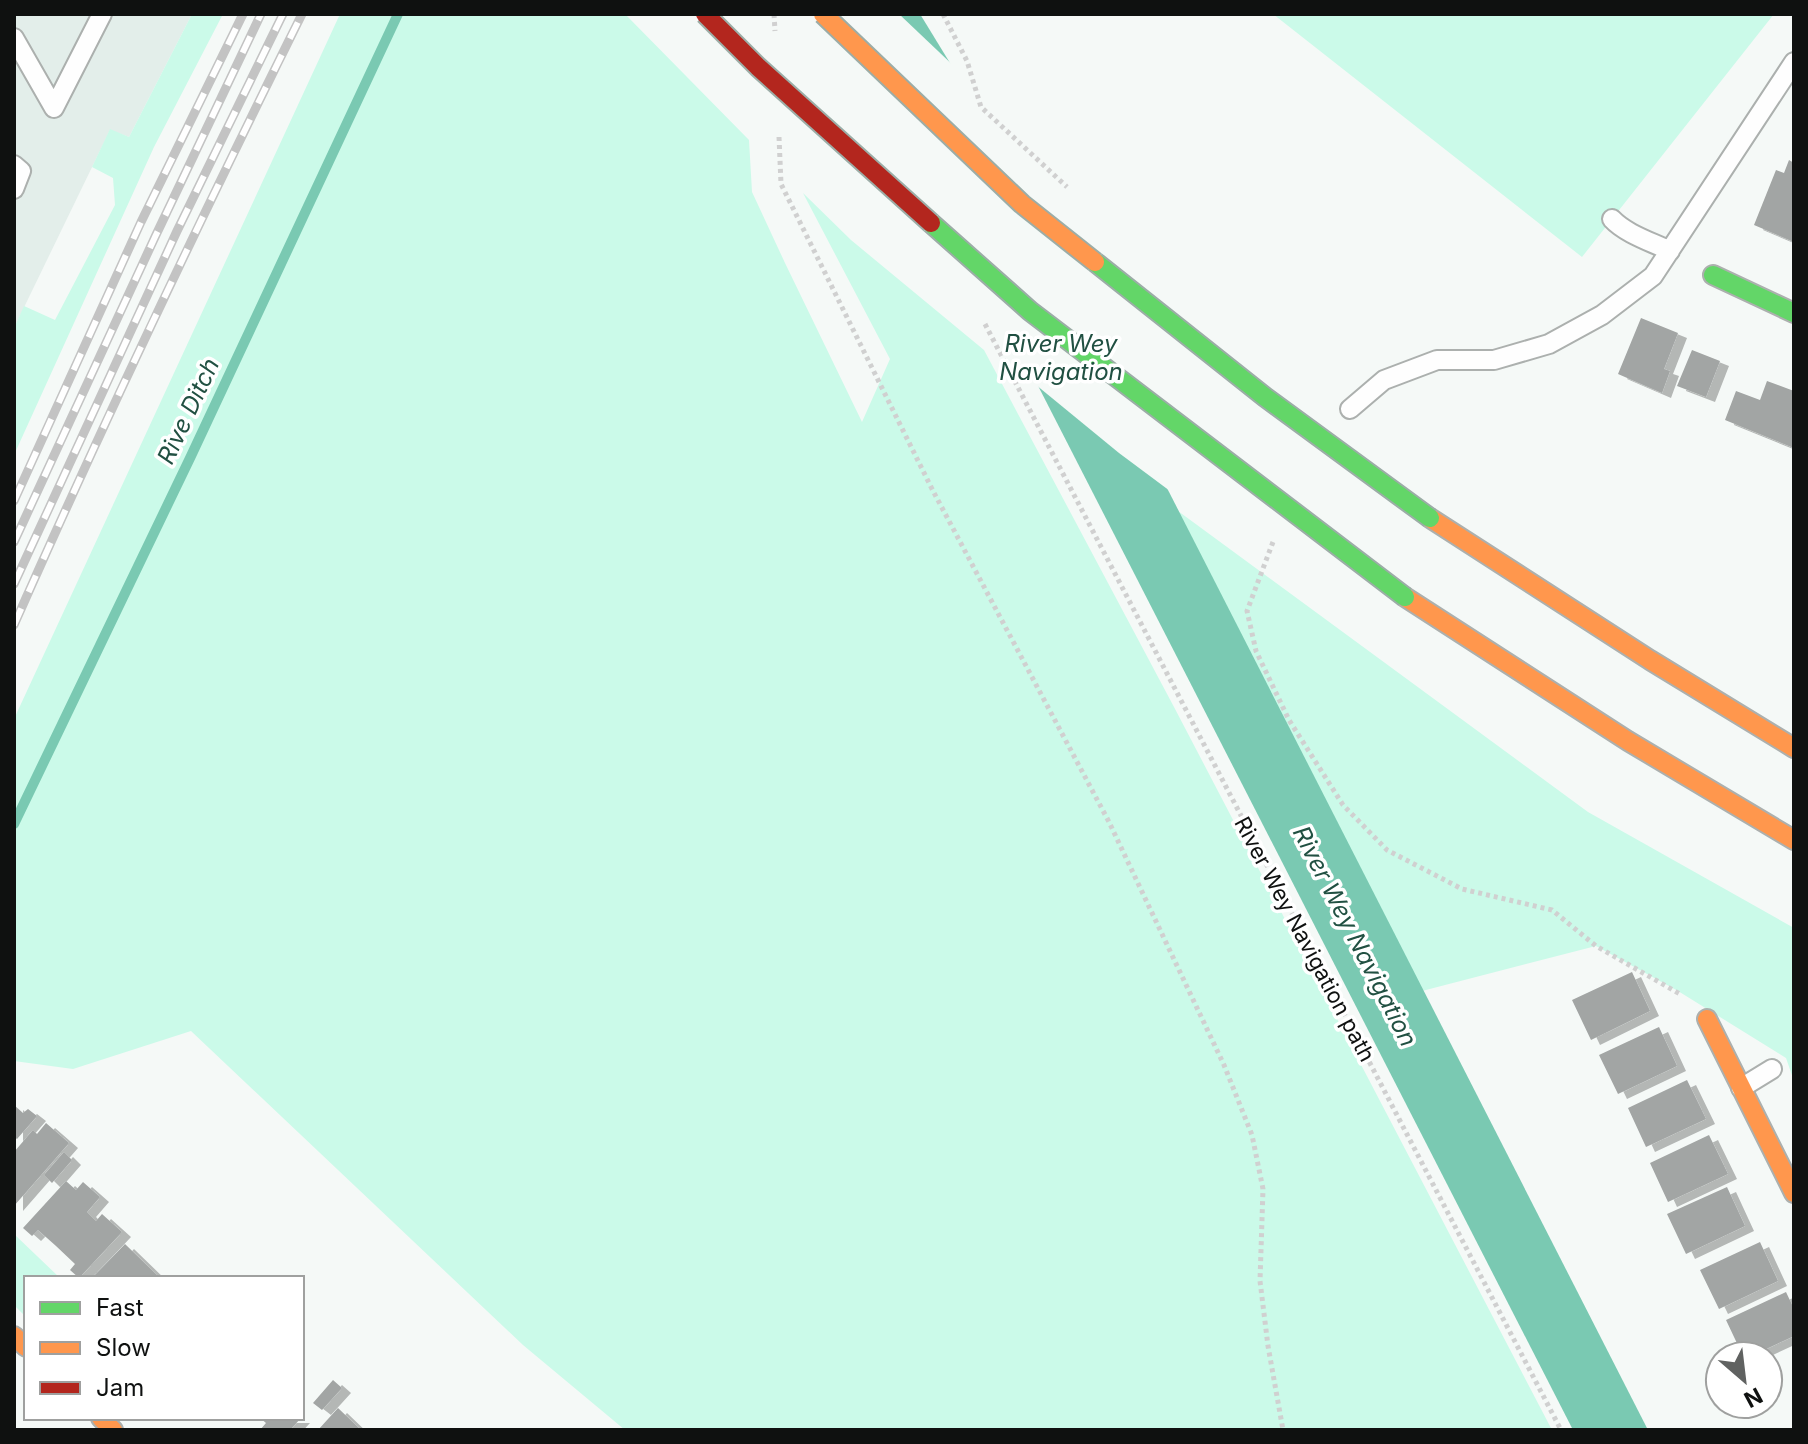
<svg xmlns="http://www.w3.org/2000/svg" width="1808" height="1444" font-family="Inter,sans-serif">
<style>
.built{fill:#e3eeea}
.green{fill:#cbfae9}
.water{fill:#7ac9b2}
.pier{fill:#f5f9f7}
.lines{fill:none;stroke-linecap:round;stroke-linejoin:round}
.stream{stroke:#7ac9b2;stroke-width:10}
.building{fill:#a2a5a4;filter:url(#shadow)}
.lane-casing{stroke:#acb0ae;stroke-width:22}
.fast-casing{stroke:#acb0ae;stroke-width:22}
.slow-casing{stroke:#acb0ae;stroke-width:22}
.path{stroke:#d0d0d0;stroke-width:5;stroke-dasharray:4 4;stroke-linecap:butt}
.lane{stroke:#fefefe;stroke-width:18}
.fast{stroke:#63d668;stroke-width:18}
.slow{stroke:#ff974d;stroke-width:18}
.rail-casing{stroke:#c3c3c3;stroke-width:9}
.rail{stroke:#fff;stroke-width:6;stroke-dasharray:18;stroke-linecap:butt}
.fast-bridge-casing{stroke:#9cada7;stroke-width:22;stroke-linecap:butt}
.slow-bridge-casing{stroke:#9cada7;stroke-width:22;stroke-linecap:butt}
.jam-bridge-casing{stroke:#9cada7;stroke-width:22;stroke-linecap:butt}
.fast-bridge{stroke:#63d668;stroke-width:18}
.slow-bridge{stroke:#ff974d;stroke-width:18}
.jam-bridge{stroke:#b3261e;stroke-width:18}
.labels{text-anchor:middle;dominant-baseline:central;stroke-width:7;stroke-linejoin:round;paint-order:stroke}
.street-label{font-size:22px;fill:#0f1110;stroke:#fff}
.water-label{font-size:24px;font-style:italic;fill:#215042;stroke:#fff}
</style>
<defs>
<filter id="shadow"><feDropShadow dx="9" dy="5" stdDeviation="0" flood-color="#0004"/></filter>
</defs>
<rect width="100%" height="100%" fill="#f5f9f7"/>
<!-- built -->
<path class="built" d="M14 14H192L129 137 110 130 14 328Z"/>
<!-- green -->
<path class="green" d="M192 14H223L154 147 14 455V328L24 306 55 320 115 205 113 178 92 167 110 129 129 137Z
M340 14H625L749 140 752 192 785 263 862 422 890 359 803 193 851 240 984 350 1174 707 1552 1430H625L523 1345 191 1031 73 1069 14 1061V719Z
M1273 14H1774L1582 257Z
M1178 511 1588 812 1794 928V1081L1786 1058 1678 991 1596 946 1422 991Z
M14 1234 60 1278H26V1317L14 1305Z"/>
<!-- water -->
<path class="water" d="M851 14H920L950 63 1648 1430H1573L1032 374Z"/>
<!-- pier -->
<path class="pier" d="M847 14H899L958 70 1174 494 1119 453 1030 380Z"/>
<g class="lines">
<!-- stream -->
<path class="stream" d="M14 824 191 456 398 14"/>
</g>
<!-- building -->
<path class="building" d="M1789 160 1794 163V242L1754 225 1776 170 1784 173Z
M1641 318 1678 333 1664 369 1670 371 1662 393 1618 374Z
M1692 350 1720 361 1706 397 1677 386Z
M1767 381 1794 391V448L1725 420 1736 391 1760 400Z
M1632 972 1650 1011 1591 1040 1572 1000Z
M1659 1027 1677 1066 1618 1094 1599 1055Z
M1687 1080 1706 1119 1646 1147 1628 1108Z
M14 1105 23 1113 28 1109 37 1116 17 1139 14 1137Z
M46 1123 69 1143 14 1206V1152L33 1130 37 1134Z
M1709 1135 1728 1174 1668 1202 1650 1163Z
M64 1152 72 1160 52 1183 44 1175Z
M66 1181 76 1190 83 1182 100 1197 87 1212 96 1221 102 1214 122 1232 79 1278 70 1270 75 1264 56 1246 38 1230 32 1236 23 1228Z
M1727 1187 1745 1226 1686 1254 1667 1214Z
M1760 1242 1778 1281 1719 1309 1700 1270Z
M125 1244 158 1276 156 1278H92Z
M1786 1292 1794 1309V1336L1751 1356H1743L1726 1320Z
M333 1380 342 1388 322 1410 313 1403Z
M338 1408 361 1430H318Z
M260 1418H301L290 1430H260L266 1423Z"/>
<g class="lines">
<!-- lane casing -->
<g class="lane-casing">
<path id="lane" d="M14 38 54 108 102 14
M14 165 21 171 14 189
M1612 219C1626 234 1652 242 1670 251
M1350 409 1384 380 1437 360H1494L1549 344 1602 315 1653 276 1794 62
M1741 1088 1772 1069"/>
</g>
<!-- fast casing -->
<g class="fast-casing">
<path id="fast" d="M1713 275 1794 313"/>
</g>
<!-- slow casing -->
<g class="slow-casing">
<path id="slow" d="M1430 518 1650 660 1794 748
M1405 597 1628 741 1794 840
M1707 1019 1794 1193
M14 1336 26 1347
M101 1418 113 1430"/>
</g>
<!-- path -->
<path class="path" d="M774 14 775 31
M943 14 967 61 981 107 1067 187
M779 137 781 184 932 489 1109 822 1224 1065 1252 1135 1263 1189 1260 1281 1268 1346 1283 1430
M985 324 1561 1430
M1273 542 1247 611 1256 651 1289 720 1343 805 1387 850 1462 889 1552 910 1596 946 1680 994"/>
<!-- lane -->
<use href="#lane" class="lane"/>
<!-- fast -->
<use href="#fast" class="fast"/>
<!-- slow -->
<use href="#slow" class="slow"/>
<!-- rail casing -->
<g class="rail-casing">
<path id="rail" d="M14 501 141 222 243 14
M14 542 155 237 261 14
M14 584 177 231 283 14
M14 625C105 419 202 216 302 14"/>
</g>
<!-- rail -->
<use href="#rail" class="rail"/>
<!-- fast-bridge casing -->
<g class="fast-bridge-casing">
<path id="fast-bridge" d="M931 223 1030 311 1405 597
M1095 262 1265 397 1430 518"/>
</g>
<!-- slow-bridge casing -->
<g class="slow-bridge-casing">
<path id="slow-bridge" d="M823 14 1022 204 1095 262"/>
</g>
<!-- jam-bridge casing -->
<g class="jam-bridge-casing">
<path id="jam-bridge" d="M705 14 758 67 931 223"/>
</g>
<!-- fast-bridge -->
<use href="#fast-bridge" class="fast-bridge"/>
<!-- slow-bridge -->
<use href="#slow-bridge" class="slow-bridge"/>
<!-- jam-bridge -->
<use href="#jam-bridge" class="jam-bridge"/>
</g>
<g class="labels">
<!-- street labels -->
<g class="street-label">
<text transform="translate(1305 939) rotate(62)">River Wey Navigation path</text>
</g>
<!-- water labels -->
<g class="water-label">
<text x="1061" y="343">River Wey<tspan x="1061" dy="28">Navigation</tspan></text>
<text transform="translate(188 411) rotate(-65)">Rive Ditch</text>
<text transform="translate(1355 936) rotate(63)">River Wey Navigation</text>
</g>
</g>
<!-- border -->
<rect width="1808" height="1444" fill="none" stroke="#0f1110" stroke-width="32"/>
<!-- legend -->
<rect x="24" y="1276" width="280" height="144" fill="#ffffff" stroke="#9fa09f" stroke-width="2"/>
<rect x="40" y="1302" width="40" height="12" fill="#63d668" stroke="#9fa09f" stroke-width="2"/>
<text x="96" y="1316" font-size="24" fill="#0f1110">Fast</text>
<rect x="40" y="1342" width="40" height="12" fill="#ff974d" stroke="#9fa09f" stroke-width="2"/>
<text x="96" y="1356" font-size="24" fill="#0f1110">Slow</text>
<rect x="40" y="1382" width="40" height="12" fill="#b3261e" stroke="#9fa09f" stroke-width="2"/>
<text x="96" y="1396" font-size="24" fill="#0f1110">Jam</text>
<!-- north arrow -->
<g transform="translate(1744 1380) rotate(152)"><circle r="38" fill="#ffffff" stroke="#9fa09f" stroke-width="2"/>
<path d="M0-6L14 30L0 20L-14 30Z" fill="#606261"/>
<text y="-12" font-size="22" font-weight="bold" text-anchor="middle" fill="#0f1110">N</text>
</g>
</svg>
